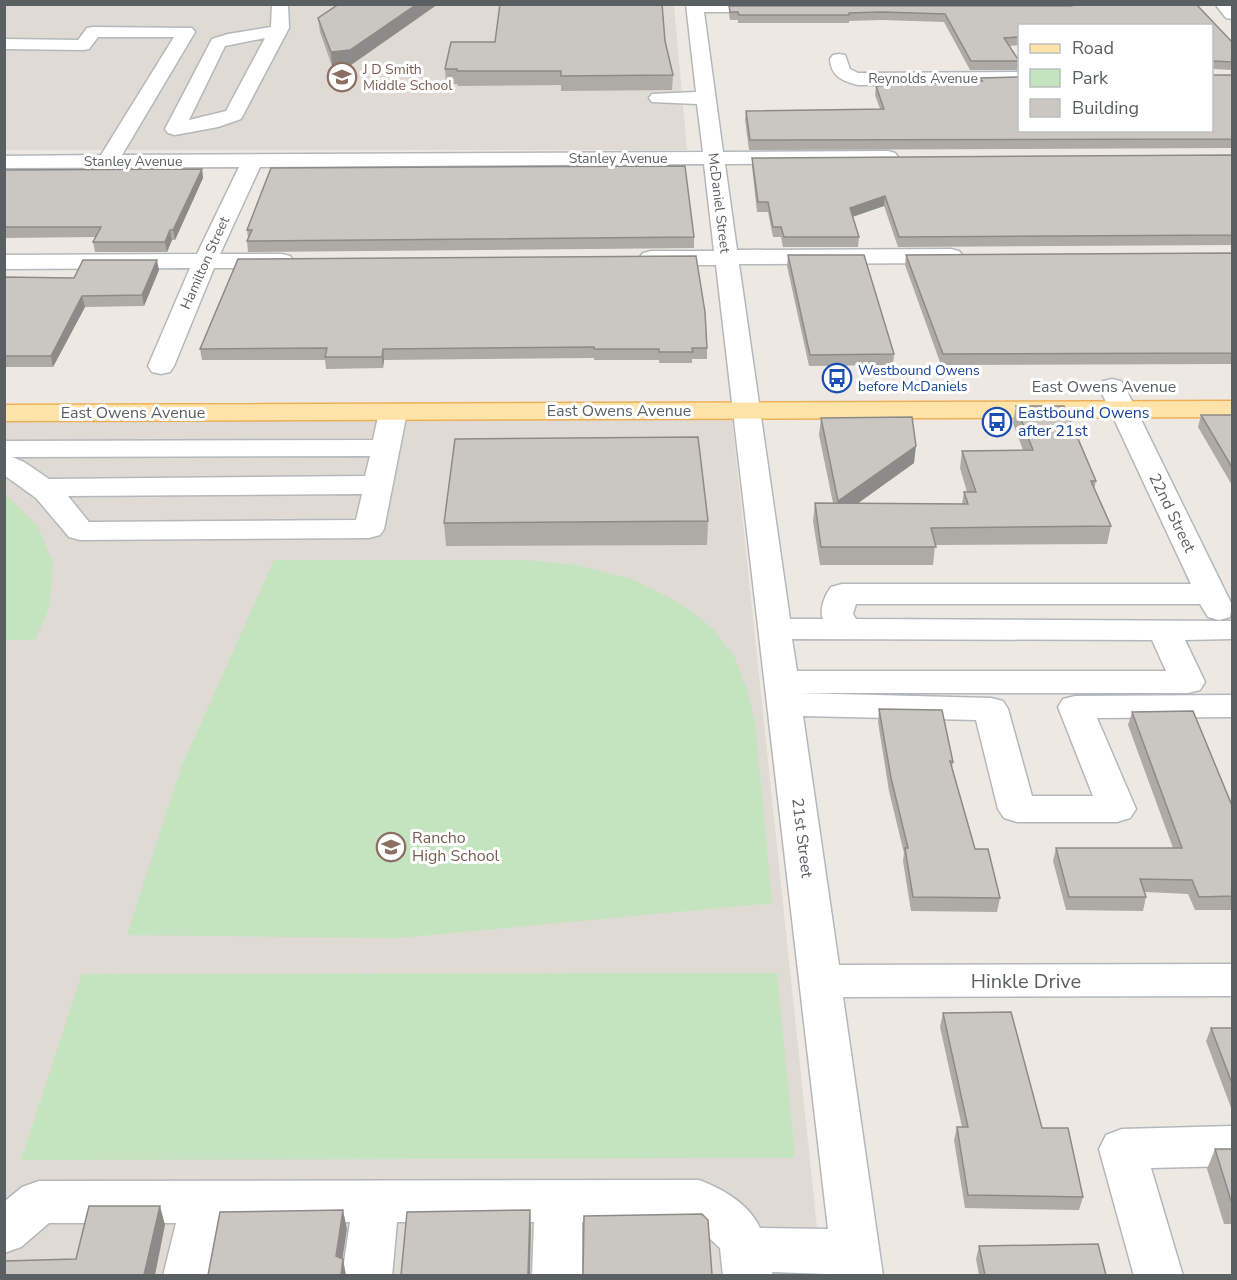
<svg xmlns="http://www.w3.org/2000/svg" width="1237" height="1280" font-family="'Nunito Sans',sans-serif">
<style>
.education{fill:#dfdad3}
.green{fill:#c3e4be}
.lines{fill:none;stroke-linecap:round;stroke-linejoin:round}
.minor-casing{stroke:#b4b8bc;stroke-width:3}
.major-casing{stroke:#edb05a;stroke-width:3}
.minor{fill:#fff;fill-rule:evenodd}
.major{fill:#fde3a7;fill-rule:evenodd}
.wall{fill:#aeaaa6}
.shaded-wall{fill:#8d8b87}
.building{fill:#cac6c1;stroke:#8d8b87;stroke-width:1.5}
.labels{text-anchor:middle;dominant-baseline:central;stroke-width:6;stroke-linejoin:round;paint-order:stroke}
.far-education-label{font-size:14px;fill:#785e54;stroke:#fff;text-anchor:start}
.far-street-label{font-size:14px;fill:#5a5f62;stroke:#fff}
.far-transit-label{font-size:14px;fill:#164399;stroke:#fff;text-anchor:start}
.street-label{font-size:16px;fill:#5a5f62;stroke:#fff}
.transit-label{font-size:16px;fill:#164399;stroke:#fff;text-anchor:start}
.education-label{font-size:16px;fill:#785e54;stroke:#fff;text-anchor:start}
.near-street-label{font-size:20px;fill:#5a5f62;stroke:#fff}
</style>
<rect width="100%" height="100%" fill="#ede9e2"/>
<!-- education -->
<path class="education" d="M4 5H674L687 150H5Z
M4 418H732L822 1275H5Z"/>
<!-- green -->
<path class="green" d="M5 494 38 527 53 563 49 608 35 640H5Z
M274 560H525L576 565 631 579 677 601 712 628 734 656 747 690 755 722 772 903 398 938 127 935 181 768Z
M777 973 795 1158 21 1160 82 974Z"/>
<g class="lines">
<!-- minor casing -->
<g class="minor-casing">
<path id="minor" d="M272 4H288L289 28 241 119 218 127 175 135 168 133 165 129 212 39 228 34 271 27ZM265 38 226 111 189 120 225 46Z
M686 4H780L781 7 773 12H704L723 152 888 151 895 153 898 157 895 161 888 163 725 164 737 250 951 249 959 251 963 256 959 261 951 263 739 264 790 619H823C819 609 825 595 831 587L842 584H1191L1099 387 1103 381 1112 379 1121 381 1125 387 1232 605 1230 617 1219 620 1208 617 1200 604H856L853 614 856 619 1232 621V639L1185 640 1205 682 1200 690 1188 693H800L991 698 1003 701 1008 709 1032 796H1093L1058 707 1063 699 1075 696 1232 695V717L1097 718 1136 809 1130 818 1117 822H1017L1004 818 998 809 976 720 803 716 839 965 1232 964V996L843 997 883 1276 772 1272 773 1276H723L720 1248 691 1222H582V1276H532L534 1222H397L392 1276H342L350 1222 224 1223 213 1276H163L176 1223H49L21 1247 4 1253V1202L22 1187 39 1181 699 1180C723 1189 749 1204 760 1228L828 1229 716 265H651L643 263 639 258 643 253 651 251H714L704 164 260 167 220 254H282L290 256 294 261 290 266 282 268H214L174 366 170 372 161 374 152 372 148 366 190 268 4 269V255L197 254 239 167 4 168V156L101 155 174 37H98L89 49 83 50 4 49V39L78 40 87 28 93 27 192 28 195 32 122 155 703 152 697 104 652 102 649 98 652 94 696 92ZM792 639 1152 640 1166 671H797Z
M1215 4H1232V19L1226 18Z
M839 54 845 55 850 69 858 73 1020 72V84L858 85C843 81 831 77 830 59L833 55Z
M393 404 403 406 407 412 384 529 380 535 369 538 80 540 69 537 36 498 4 475V441L373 440 379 412 383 406ZM370 456 365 476 49 479 24 462 12 457ZM362 494 356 520 89 522 68 496Z
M1232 1126V1166L1151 1168 1183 1276H1134L1099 1149 1106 1135 1122 1129Z"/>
</g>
<!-- major casing -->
<g class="major-casing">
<path id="major" d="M1232 401V417L4 421V405Z"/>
</g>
<!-- minor -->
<use href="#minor" class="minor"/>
<!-- major -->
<use href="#major" class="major"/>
</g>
<!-- wall -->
<path class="wall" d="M339 4H438L351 65 332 66 320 32 318 18Z
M1078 4H1196L1233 43V70L1212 69V75H1233V148L749 150 745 120 746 111 880 109 875 95 876 86 979 81 980 78 1020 77V130H1212V26H1020V45L1009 46 1019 61 1017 70H970L944 22 882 20 849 21V23H738V20H730L729 14V6H1071Z
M665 41 673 75 672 90 561 91V85L458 86 457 84H446L445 69 495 42Z
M1233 155V245L898 247 884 206 852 217 859 237 858 247H783L781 237H773L768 212H757L752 167V158Z
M202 169 203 178 175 240H172L167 252H95L93 242 95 237 4 238V170Z
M247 230 694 237V248L248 252 247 241 248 238Z
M1233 253V364L941 365 905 265 906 255Z
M788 255 894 354 893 365 809 366 787 266Z
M238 259 707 348V359H692V363H659V360H594V358L384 360 383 368 326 369 325 360H202L200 349Z
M159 270 144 306 85 307 53 367H4V277L74 278Z
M1016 406 1096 481 1094 489 1111 526 1107 544 935 545 933 565H820L813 521 815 503H833L819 435 821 418 914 463 858 503 962 504 964 492H967L960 468 962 451 1023 450 1013 423Z
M1201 415H1233V487L1198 427Z
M708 521 707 545 446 546 444 523Z
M879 709 953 762 952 768 975 849 1000 898 997 912 911 911 903 861 904 853 889 791 878 722Z
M1132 712 1233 808V910H1195L1188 894 1145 892 1146 897 1143 911 1066 910 1053 861 1056 848H1173L1128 725Z
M943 1013 1042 1128 1083 1197 1079 1210 965 1208 954 1140 957 1127H962L940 1027Z
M1211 1028H1233V1113L1206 1041Z
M1215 1149H1233V1224H1224L1207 1169Z
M979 1246 1106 1275H979L976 1259Z"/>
<!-- shaded-wall -->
<path class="shaded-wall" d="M417 4H438L351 65 332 66 331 52Z
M202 169 203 178 175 240 173 230Z
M885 196 884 206 849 218 850 208Z
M170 230 172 240 167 252 165 242Z
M157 260 159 270 144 306 142 295Z
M82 296 85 307 53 367 51 356Z
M383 349 384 360 383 368 382 357Z
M916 446 914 463 836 519 838 501Z
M160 1206 165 1225 155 1275H144Z
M343 1210 347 1229 340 1275 336 1256Z
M530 1210 531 1229 530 1275H528Z
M343 1259 346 1275H341Z"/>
<!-- building -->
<path class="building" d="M339 4H417L350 50 331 52 318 18Z
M500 4H662L665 41 673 75 561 76V71H457V69H445L451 42H495Z
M1078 4H1196L1233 43V62L1212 61V75H1233V139L750 140 746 111 884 109 876 86 982 81 980 78 1020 77V130H1212V26H1020V37L1004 38 1019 61H971L945 14 882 12 849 13V15H739L738 12H730L729 6H1071Z
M1233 155V235L899 237 885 196 850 208 859 237H784L781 227H773L768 202H758L752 158Z
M685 166 694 237 247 241 252 230H247L271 168Z
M202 169 173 230H170L165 242H93L101 227H4V170Z
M1233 253V353L943 354 906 255Z
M788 255H864L894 354 810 355Z
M696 256 705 312 707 348H692L693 352H659V349H594V347L383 349 382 357H325L327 348 200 349 238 259Z
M83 260H157L142 295 82 296 51 356H4V277L74 278Z
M1016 406H1064L1096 481H1091L1111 526 931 528 936 547H821L815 503 968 504 964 492H976L962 451 1033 450Z
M1201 415H1233V469Z
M912 417 916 446 838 501 821 418Z
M698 437 708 521 444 523 455 439Z
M879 709 942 710 953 762 950 761 975 849H988L1000 898 913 897 905 848H908L891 778Z
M1193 711 1233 808V896L1199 897 1192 880 1140 879 1146 897H1069L1056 848H1182L1132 712Z
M1011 1012 1042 1128H1068L1083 1197 968 1195 957 1127H968L943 1013Z
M1211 1028H1233V1086Z
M1215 1149H1233V1204H1232Z
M89 1206H160L144 1275H4V1261L76 1259Z
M343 1210 336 1256 343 1259 341 1275H208L220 1212Z
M530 1210 528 1275H401L407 1212Z
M702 1214 708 1220 712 1275H583L584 1216Z
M1098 1244 1106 1275H985L979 1246Z"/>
<!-- icons -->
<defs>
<g id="school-ring" transform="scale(1.5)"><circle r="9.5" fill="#fff" stroke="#8d6e63" stroke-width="1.5"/><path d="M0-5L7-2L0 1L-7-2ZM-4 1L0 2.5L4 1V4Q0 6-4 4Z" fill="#8d6e63"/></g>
<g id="bus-ring" transform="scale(1.5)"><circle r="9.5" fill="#fff" stroke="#1a4fb4" stroke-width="1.5"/><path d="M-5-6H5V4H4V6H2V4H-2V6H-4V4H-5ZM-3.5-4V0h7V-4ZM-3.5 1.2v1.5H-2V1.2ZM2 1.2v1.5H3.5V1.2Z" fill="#1a4fb4"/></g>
</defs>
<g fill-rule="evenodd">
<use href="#school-ring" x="342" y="77"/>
<use href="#bus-ring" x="837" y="378"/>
<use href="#bus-ring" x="997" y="422"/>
<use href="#school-ring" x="391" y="847"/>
</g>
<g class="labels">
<!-- far-education labels -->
<g class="far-education-label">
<text x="363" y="69">J D Smith<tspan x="363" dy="16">Middle School</tspan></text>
</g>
<!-- far-street labels -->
<g class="far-street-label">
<text x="923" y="78">Reynolds Avenue</text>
<text x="618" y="158">Stanley Avenue</text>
<text x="133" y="161">Stanley Avenue</text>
<text transform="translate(719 203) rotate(83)">McDaniel Street</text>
<text transform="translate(205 263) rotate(-66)">Hamilton Street</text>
</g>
<!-- far-transit labels -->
<g class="far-transit-label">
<text x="858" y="370">Westbound Owens<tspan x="858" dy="16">before McDaniels</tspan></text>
</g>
<!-- street labels -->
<g class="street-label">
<text x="1104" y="387">East Owens Avenue</text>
<text x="619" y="411">East Owens Avenue</text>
<text x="133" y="413">East Owens Avenue</text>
<text transform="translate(1172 513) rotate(64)">22nd Street</text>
<text transform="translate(802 838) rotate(83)">21st Street</text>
</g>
<!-- transit labels -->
<g class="transit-label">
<text x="1018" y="413">Eastbound Owens<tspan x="1018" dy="18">after 21st</tspan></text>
</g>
<!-- education labels -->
<g class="education-label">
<text x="412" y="838">Rancho<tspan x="412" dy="18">High School</tspan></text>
</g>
<!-- near-street labels -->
<g class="near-street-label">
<text x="1026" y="981">Hinkle Drive</text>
</g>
</g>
<!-- border -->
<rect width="1237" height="1280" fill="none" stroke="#5a5f62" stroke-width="12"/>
<!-- legend -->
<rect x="1018" y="24" width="195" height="108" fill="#ffffff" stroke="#bdbfc0" stroke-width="1.5"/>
<rect x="1030" y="44" width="30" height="9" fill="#fde3a7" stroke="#bdbfc0" stroke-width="1.5"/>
<text x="1072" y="54" font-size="18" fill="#5a5f62">Road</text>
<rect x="1030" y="69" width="30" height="18" fill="#c3e4be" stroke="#bdbfc0" stroke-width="1.5"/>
<text x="1072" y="84" font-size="18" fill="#5a5f62">Park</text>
<rect x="1030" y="99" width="30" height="18" fill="#cac6c1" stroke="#bdbfc0" stroke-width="1.5"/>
<text x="1072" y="114" font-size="18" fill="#5a5f62">Building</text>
</svg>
